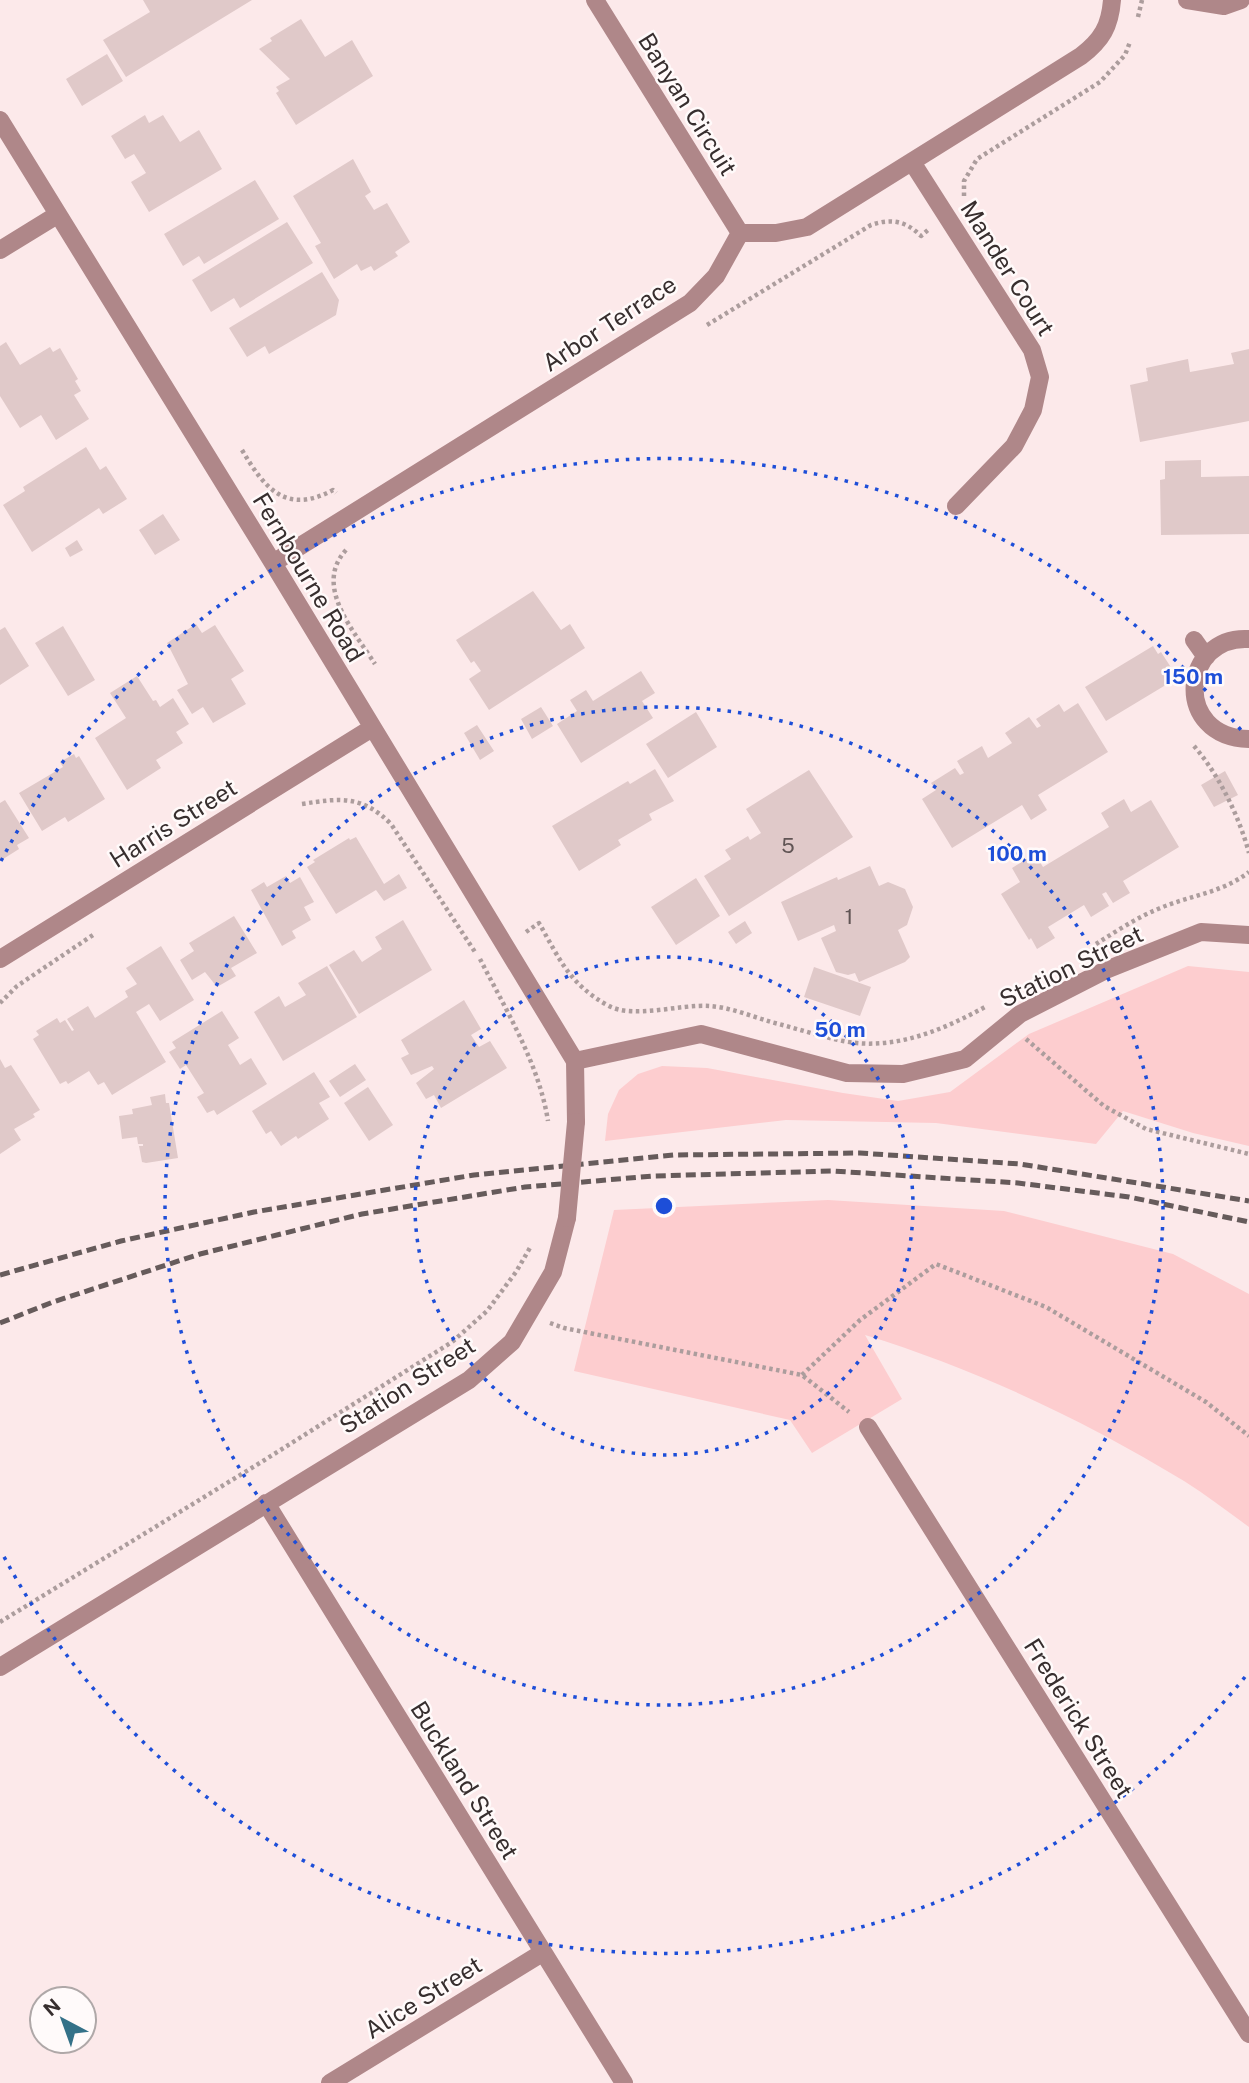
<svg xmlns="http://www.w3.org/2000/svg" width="1249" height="2083" font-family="'Public Sans',sans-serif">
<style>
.green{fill:#fdcdcf}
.building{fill:#e0c9c9}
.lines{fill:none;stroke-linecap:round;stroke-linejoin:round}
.path{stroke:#ac9d9d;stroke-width:4.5;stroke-dasharray:3.5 3.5;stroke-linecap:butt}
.minor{stroke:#af8789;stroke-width:18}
.rail{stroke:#665b5b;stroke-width:5;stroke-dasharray:10 5;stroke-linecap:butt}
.minor-bridge{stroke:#af8789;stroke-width:18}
.ring{fill:none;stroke:#1d4ed8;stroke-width:3.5;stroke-dasharray:3.5 7}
.labels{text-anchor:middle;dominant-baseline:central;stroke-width:5;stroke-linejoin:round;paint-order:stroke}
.number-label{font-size:21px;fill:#615555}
.street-label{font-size:24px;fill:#372e2e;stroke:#fffafa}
.centre{fill:#1d4ed8;stroke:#fffafa;stroke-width:3.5}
.ring-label{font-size:21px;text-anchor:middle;font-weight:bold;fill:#1d4ed8;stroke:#fffafa;stroke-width:5;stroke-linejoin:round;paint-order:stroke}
</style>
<rect width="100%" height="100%" fill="#fce9ea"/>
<!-- green -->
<path class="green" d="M1188 966 1249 972V1146L1193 1133 1123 1111 1096 1144 936 1123 786 1120 605 1141 608 1114 619 1090 638 1074 662 1066 707 1068 843 1093 898 1101 950 1092 1029 1034Z
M828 1200 1004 1211 1173 1254 1249 1294V1527C1227 1511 1206 1495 1184 1481 1084 1420 976 1369 865 1335L902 1399 812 1453 790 1420 574 1371 614 1210Z"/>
<!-- building -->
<path class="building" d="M143 0H252L126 77 103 40 150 12Z
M301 19 325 57 352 40 373 76 296 125 276 93 279 91 276 87 290 79 259 49 272 41 270 38Z
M107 54 123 81 82 106 66 79Z
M145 115 149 123 163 115 180 142 199 130 222 169 149 212 131 182 146 173 134 154 125 159 111 136Z
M353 159 371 192 365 196 374 210 387 203 410 242 395 252 398 256 374 271 371 266 361 271 357 264 334 279 315 246 321 243 293 196Z
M255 180 279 219 204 264 199 256 183 266 164 234Z
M287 222 313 263 240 308 234 298 211 312 192 280Z
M322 272 339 300 336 315 269 354 265 346 247 357 229 328Z
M6 342 20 365 50 347 53 352 60 348 78 379 75 381 81 391 74 395 89 419 56 440 41 415 20 428 0 396V346Z
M1249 349V421L1140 442 1130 385 1148 381 1146 368 1188 359 1190 372 1234 364 1231 353Z
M86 447 100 470 106 466 127 499 103 514 99 508 32 552 3 505 25 491 23 487Z
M1201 460V477L1249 476V534L1161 535 1160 480 1165 479V461Z
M163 514 180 540 155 555 139 530Z
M77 540 83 550 70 557 65 548Z
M533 591 561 630 570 624 585 648 489 710 469 679 481 671 474 661 471 663 456 640Z
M196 624 202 633 215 625 244 671 231 679 246 704 213 723 203 707 192 714 177 690 188 684 167 643Z
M63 626 95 680 68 696 35 643Z
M5 627 29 666 0 685V630Z
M1153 646 1158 654 1161 652 1172 669 1168 671 1174 680 1106 721 1085 687Z
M641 671 655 693 642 701 653 718 581 763 557 724 577 711 570 700 586 690 593 701Z
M137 676 153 701 156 700 160 707 173 698 189 724 176 732 183 743 156 760 161 768 127 790 95 738 126 718 110 693Z
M1078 703 1108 752 1038 795 1047 810 1031 820 1022 805 952 848 922 799 936 790 931 783 955 768 960 775 964 773 957 761 982 746 988 758 1012 743 1005 733 1029 717 1037 728 1041 726 1036 719 1059 704 1064 712Z
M541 707 553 726 532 739 521 719Z
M696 712 717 747 668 778 646 744Z
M477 725 494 751 480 760 464 733Z
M74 754 76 758 79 756 105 799 68 822 65 817 42 831 19 793 63 767 60 762Z
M655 769 674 801 649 814 652 820 618 840 621 845 579 871 552 826 628 781 630 784Z
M809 770 853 837 729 916 704 876 731 859 725 850 748 836 750 840 761 833 746 809Z
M1225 771 1238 795 1214 807 1201 785Z
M1124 799 1131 812 1151 800 1179 847 1123 881 1130 893 1113 903 1106 892 1102 894 1109 906 1091 917 1084 905 1048 927 1055 938 1037 949 1031 938 1029 940 1001 894 1020 882 1012 868 1035 854 1043 867 1109 827 1101 813Z
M5 800 29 838 17 845 19 849 0 861V803Z
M356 837 384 884 399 874 407 888 384 901 376 890 336 914 307 867 315 862 313 860 349 838 350 840Z
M870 866 879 886 888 882 905 889 913 907 907 925 898 930 910 957 905 962 859 982 855 973 848 975 836 972 821 938 836 931 834 925 798 941 781 902 837 877 838 880Z
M286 876 290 883 300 877 314 902 304 907 311 920 292 931 296 938 282 946 251 890 264 882 267 887Z
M696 878 720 916 676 945 651 907Z
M234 916 257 953 231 968 236 976 217 987 205 972 192 980 180 960 194 951 189 943Z
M403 920 432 970 359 1014 329 965 354 950 362 962 382 949 375 937Z
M745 921 752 933 736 944 728 932Z
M161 946 194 1000 160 1021 149 1004 136 1012 166 1062 112 1095 104 1082 98 1085 89 1071 68 1084 66 1081 60 1084 33 1039 39 1035 36 1031 57 1018 60 1023 65 1020 72 1031 74 1030 67 1019 88 1006 95 1018 128 997 125 991 137 984 126 968Z
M327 966 357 1017 283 1061 254 1012 279 996 285 1007 306 995 298 983Z
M814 967 871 987 860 1016 804 997Z
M464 1000 481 1029 471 1035 479 1047 490 1041 507 1068 441 1108 434 1095 426 1099 416 1083 434 1069 432 1066 411 1075 401 1058 409 1054 401 1040Z
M222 1011 239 1038 228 1045 240 1065 251 1058 267 1084 217 1115 214 1110 207 1113 197 1097 204 1093 186 1065 180 1069 169 1052 176 1048 172 1042Z
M0 1059 5 1068 11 1065 40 1110 33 1114 35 1117 14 1129 21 1140 0 1154Z
M355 1064 366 1080 340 1097 329 1081Z
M314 1072 330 1097 319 1103 329 1119 298 1139 296 1136 281 1146 271 1131 266 1134 252 1111Z
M368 1087 393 1125 369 1141 344 1103Z
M165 1094 166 1103H169L178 1158 146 1163 142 1162 139 1146H143V1144H138L137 1137 122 1139 119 1116 133 1114 132 1109 152 1105 150 1097Z"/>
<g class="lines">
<!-- path -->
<path class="path" d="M1138 17 1142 0
M964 196V181L977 159 1100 82 1125 55 1130 42
M707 325 871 225C891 218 906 221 921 236L928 230
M242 450C265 489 286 515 333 490L336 493
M346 550C313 586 354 631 375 664
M1194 746C1219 775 1239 816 1249 853
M302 804C340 798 362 795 391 824L475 952
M526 932 539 923C560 960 570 985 609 1006 634 1019 680 1004 709 1006 729 1007 751 1016 771 1022 795 1028 819 1036 843 1041 893 1051 941 1031 985 1007
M1096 944C1115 932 1136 918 1158 909 1190 895 1220 894 1249 872
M480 959C506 1010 539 1064 548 1121
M0 1003 17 986 93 935
M1026 1039 1104 1106 1146 1129 1249 1154
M550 1323 564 1328 802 1375 849 1412
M802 1375 860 1320 936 1264 1046 1307 1206 1402 1249 1436
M0 1622 263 1461 452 1342 487 1311 516 1272 531 1246"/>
<!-- minor -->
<path class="minor" d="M595 0 740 233
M1187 0 1224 6 1241 0
M0 120 273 563 575 1061
M912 162 1032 350 1040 377 1033 410 1014 446 956 506
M0 250 57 215
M273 563 690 303 716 276 740 233H776L807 227 1081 56C1102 40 1110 26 1112 0
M1249 639C1181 635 1172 737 1249 739
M1194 640 1206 657
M0 959 372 728
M575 1061 701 1034 847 1073 903 1074 965 1059 1020 1014 1106 970 1201 932 1249 935
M575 1061 576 1122
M868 1427 1249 2034
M266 1503 624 2083
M0 1667 469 1380 512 1342 553 1272 567 1218
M330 2083 542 1953"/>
<!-- rail -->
<path class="rail" d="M0 1275 121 1241 254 1212 474 1175 674 1155 860 1153 1020 1164 1249 1201
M0 1323 53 1302 200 1254 362 1214 525 1187 653 1176 833 1171 1018 1183 1129 1197 1249 1222"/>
<!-- minor-bridge -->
<path class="minor-bridge" d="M567 1218 576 1122"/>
</g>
<!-- distance rings -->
<g class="ring">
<circle cx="664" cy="1206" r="249"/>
<circle cx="664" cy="1206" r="499"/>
<path d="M1245 1677A748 748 0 0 1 1 1551M1 861A748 748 0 0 1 1245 735"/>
</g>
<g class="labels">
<!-- number labels -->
<g class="number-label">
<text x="788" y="845">5</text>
<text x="849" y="916">1</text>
</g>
<!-- street labels -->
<g class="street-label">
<text transform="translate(688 104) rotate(58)">Banyan Circuit</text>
<text transform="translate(1008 268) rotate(58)">Mander Court</text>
<text transform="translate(609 323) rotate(-33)">Arbor Terrace</text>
<text transform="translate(309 577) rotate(59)">Fernbourne Road</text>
<text transform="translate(173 823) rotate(-32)">Harris Street</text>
<text transform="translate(1071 966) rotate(-26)">Station Street</text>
<text transform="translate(407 1385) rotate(-33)">Station Street</text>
<text transform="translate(1079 1718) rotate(58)">Frederick Street</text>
<text transform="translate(465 1780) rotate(58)">Buckland Street</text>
<text transform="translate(423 1997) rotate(-32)">Alice Street</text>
</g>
</g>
<circle cx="664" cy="1206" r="10" class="centre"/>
<g class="ring-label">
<text x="1193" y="684">150 m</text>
<text x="1017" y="861">100 m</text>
<text x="840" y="1037">50 m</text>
</g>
<!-- north arrow -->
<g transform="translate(63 2020) rotate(319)"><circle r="33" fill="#fffafa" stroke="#afa8a8" stroke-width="2"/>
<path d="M0-5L12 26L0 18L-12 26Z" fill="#347188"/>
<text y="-10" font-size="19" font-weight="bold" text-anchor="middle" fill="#372e2e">N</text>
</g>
</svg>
